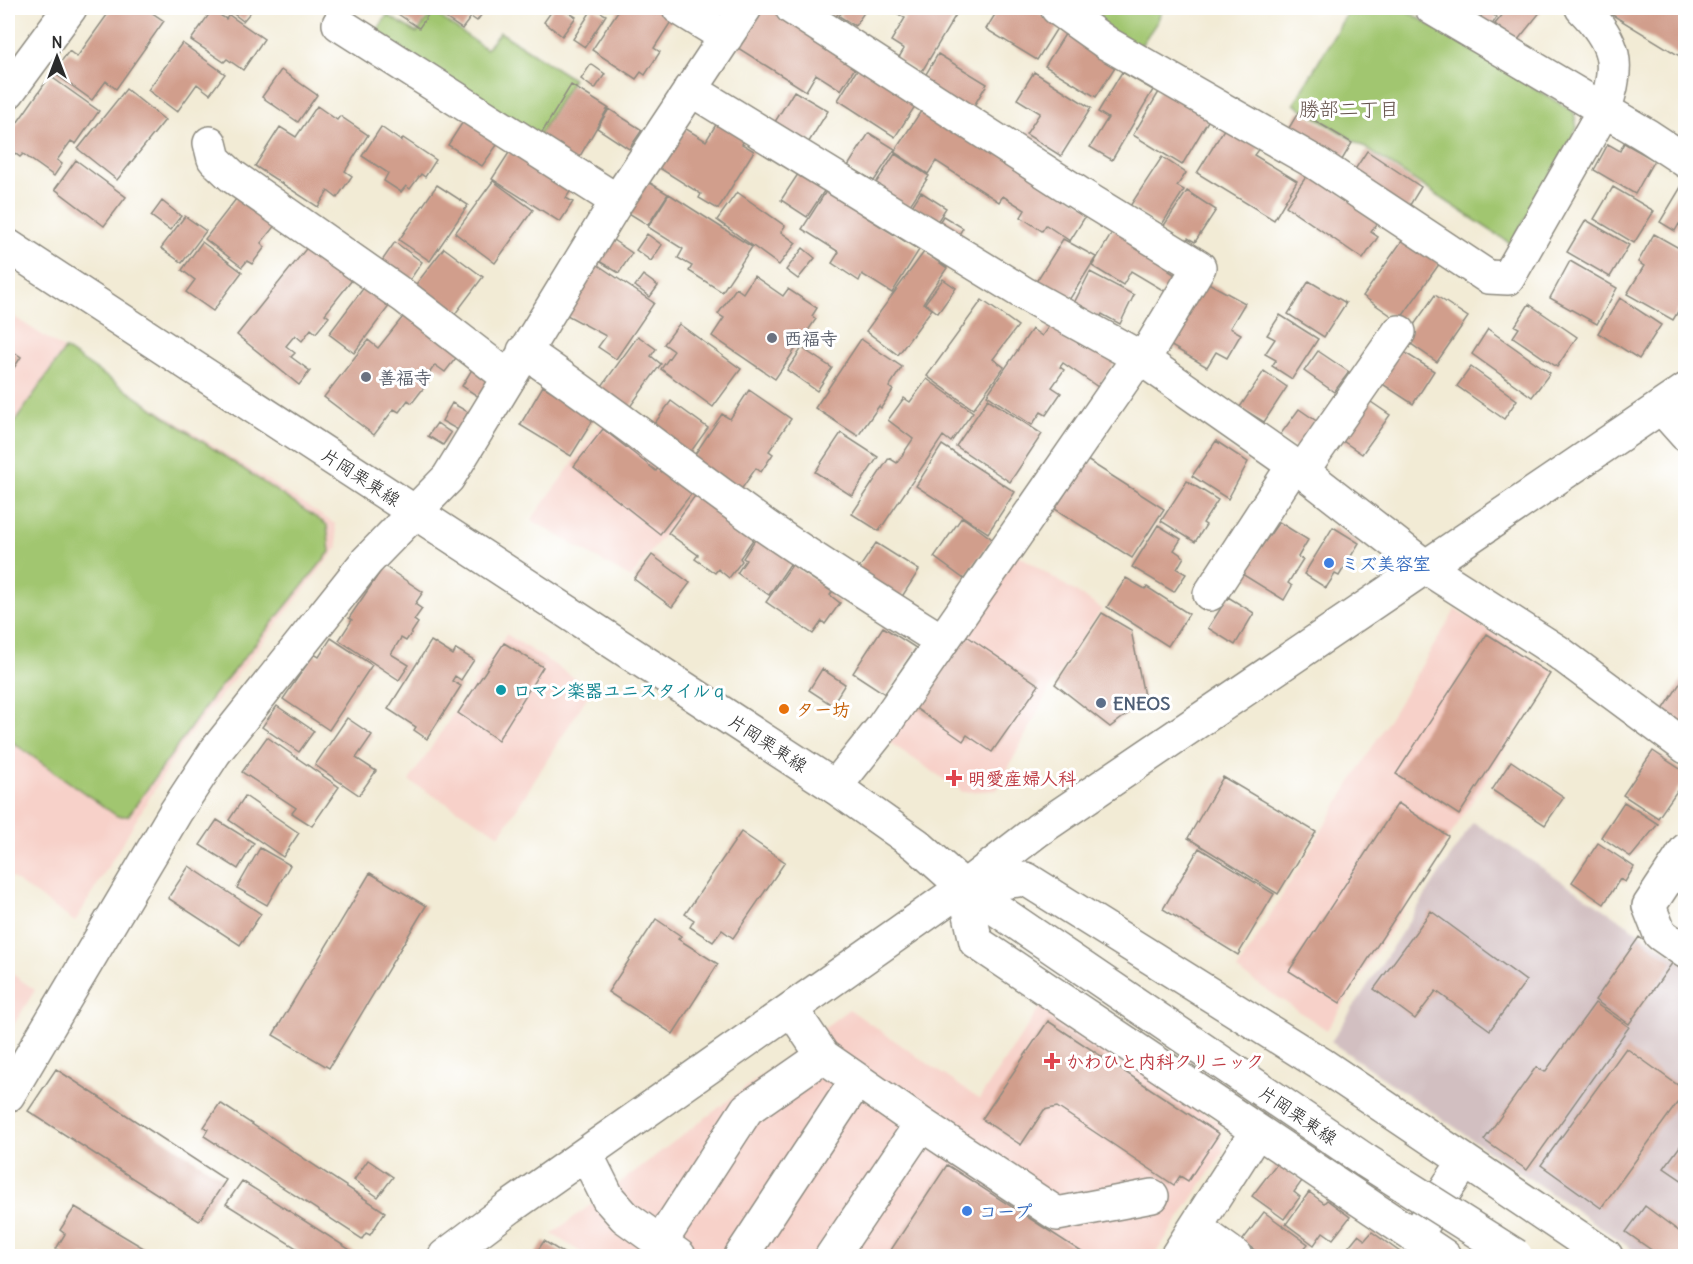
<svg xmlns="http://www.w3.org/2000/svg" width="1693" height="1264" font-family="Delius,'Klee One',sans-serif">
<style>
.built{fill:#f7d1c9}
.industrial{fill:#d2bfc1}
.green{fill:#a1c670;stroke:#66784e;stroke-width:1.5}
.building{fill:#d19e8c}
.lines{fill:none;stroke-linecap:round;stroke-linejoin:round}
.minor-casing{stroke:#8e8b80;stroke-width:36}
.major-casing{stroke:#8e8b80;stroke-width:36}
.minor{stroke:#fff;stroke-width:33}
.major{stroke:#fff;stroke-width:33}
.major-bridge-casing{stroke:#8e8b80;stroke-width:36;stroke-linecap:butt}
.major-bridge{stroke:#fff;stroke-width:33}
.worship-dot{fill:#6b7280;stroke:#fff;stroke-width:2}
.shop-dot{fill:#3f7fe0;stroke:#fff;stroke-width:2}
.culture-dot{fill:#0f9aa8;stroke:#fff;stroke-width:2}
.service-dot{fill:#5c6f8a;stroke:#fff;stroke-width:2}
.food-dot{fill:#e8710a;stroke:#fff;stroke-width:2}
.health-dot{fill:#e0444e;stroke:#fff;stroke-width:2}
.labels{text-anchor:middle;dominant-baseline:central;stroke-width:6;stroke-linejoin:round;paint-order:stroke}
.worship-label{font-size:18px;font-weight:bold;fill:#5b616d;stroke:#fff;text-anchor:start}
.street-label{font-size:18px;fill:#2b2b2b;stroke:#fff}
.shop-label{font-size:18px;font-weight:bold;fill:#366cbe;stroke:#fff;text-anchor:start}
.culture-label{font-size:18px;font-weight:bold;fill:#0d838f;stroke:#fff;text-anchor:start}
.service-label{font-size:18px;font-weight:bold;fill:#4e5e75;stroke:#fff;text-anchor:start}
.food-label{font-size:18px;font-weight:bold;fill:#c56008;stroke:#fff;text-anchor:start}
.health-label{font-size:18px;font-weight:bold;fill:#be3a42;stroke:#fff;text-anchor:start}
.neighbourhood-label{font-size:20px;fill:#65534d;stroke:#fff}
</style>
<rect width="100%" height="100%" fill="#fff"/>
<filter id="ink" filterUnits="userSpaceOnUse"><feTurbulence type="fractalNoise" baseFrequency=".0167" numOctaves="2"/><feDisplacementMap in="SourceGraphic" scale="12" xChannelSelector="R" yChannelSelector="G"/><feConvolveMatrix kernelMatrix="1 2 1 2 8 2 1 2 1" color-interpolation-filters="sRGB"/></filter>
<filter id="wash" filterUnits="userSpaceOnUse"><feTurbulence type="fractalNoise" baseFrequency=".008" numOctaves="4" result="noise"/><feDisplacementMap in="SourceGraphic" scale="24" xChannelSelector="R" yChannelSelector="G"/><feGaussianBlur stdDeviation="1.35" result="paint"/><feColorMatrix in="noise" values="0 0 0 0 0 0 0 0 0 0 0 0 0 0 0 0 0 1.4 0 .05"/><feComposite in="paint" operator="in"/></filter>
<g filter="url(#wash)">
<rect width="100%" height="100%" fill="#f2ebd5"/>
<!-- built -->
<path class="built" d="M8 313 335 524 338 547 180 747 75 922 8 875Z
M606 417 701 486 631 578 531 520Z
M1014 552 1102 609 1052 684 997 790 963 792 883 738Z
M1456 609 1554 672 1327 1030 1237 970Z
M506 634 592 689 500 835 409 781Z
M8 971 35 990 8 1034Z
M1041 1006 1219 1123 1223 1152 1154 1256H587L552 1234 849 1009 979 1099Z"/>
<!-- industrial -->
<path class="industrial" d="M1473 822 1685 963V1256H1642L1331 1042Z"/>
<!-- green -->
<path class="green" d="M1068 8H1163L1157 22 1135 54Z
M1350 8H1402L1574 112 1577 128 1511 244 1364 147 1294 104Z
M433 12 486 49 500 32 573 79 535 142 373 37 387 15 417 33Z
M65 349 327 525 330 552 212 697 128 816H117L8 739V432Z"/>
<g id="blocks">
<!-- building -->
<path class="building" d="M112 8H145L164 21 116 89 106 81 92 100 53 72 69 51 77 57Z
M226 8H254L243 21Z
M394 8H486L477 21 471 17 462 29 432 9 419 28 392 10Z
M554 8H562L576 17 562 36 544 22Z
M593 8 606 15 585 47 573 39Z
M620 8H660L674 17 654 48 660 52 645 75 641 72 636 79 592 50Z
M763 8H776L860 60 841 90 816 74 806 91 738 48Z
M819 8H842L835 18Z
M845 8H867L855 26 839 16Z
M888 8H960L921 73 898 59 904 49 891 41 905 18Z
M999 8H1031L1059 25 1037 60 986 29Z
M1508 8H1539L1542 10 1517 41 1495 24Z
M1601 8H1686V60Z
M212 10 226 19 229 15 264 39 243 70 227 59 224 62 191 40Z
M1485 10 1497 17 1490 28 1478 21Z
M1067 31 1118 62 1096 97 1045 66Z
M182 43 225 74 210 94 197 84 177 112 148 90Z
M938 54 987 84 969 114 920 84Z
M863 60 921 97 895 137 838 100Z
M591 64 605 74 595 89 581 79Z
M281 70 317 95 298 122 262 97Z
M1034 72 1091 108 1061 156 1026 134 1040 113 1017 99Z
M1122 72 1153 90 1112 160 1090 147 1108 118 1098 112Z
M50 76 99 111 76 144 71 141 57 160 62 164 54 176 23 154 20 157 8 148V136Z
M571 85 608 108 576 163 538 139Z
M1162 87 1211 116 1182 165 1133 135Z
M126 89 165 120 117 180 78 149Z
M794 91 828 111 807 145 773 125Z
M927 102 1090 209 1070 241 1046 225 1042 231 1021 217 1025 210 1003 196 999 202 936 161 928 174 894 152Z
M317 106 337 120 340 116 368 135 345 171 352 176 337 198 328 191 318 207 255 166 280 127 296 137Z
M609 109 642 130 629 149 597 128Z
M1299 111 1352 143 1339 165 1286 133Z
M466 117 500 141 482 166 448 145Z
M720 118 747 135 742 144 754 151 718 209 699 198 701 194 653 164 678 124 706 141Z
M1226 126 1260 147 1254 155 1297 181 1274 220 1197 173Z
M381 127 401 141 403 138 436 160 425 177 421 174 410 189 406 186 401 192 384 181 388 173 362 156Z
M869 133 895 149 874 181 848 166Z
M1624 143 1654 160 1635 194 1594 170 1608 144 1620 151Z
M514 145 575 184 566 198 573 202 560 222 492 179Z
M1367 151 1421 187 1405 213 1350 177Z
M895 154 929 176 908 208 874 186Z
M1162 157 1186 173 1177 186 1184 190 1161 226 1130 206Z
M76 160 126 197 104 226 55 189Z
M804 165 830 182 807 217 781 200Z
M1310 171 1380 220 1371 232 1378 237 1363 259 1286 206Z
M493 181 533 210 495 263 455 233Z
M647 181 668 194 648 225 627 212Z
M437 185 468 205 430 261 399 240Z
M830 185 865 207 861 214 919 250 892 293 862 274 859 281 832 263 839 252 802 229Z
M1613 187 1654 211 1634 243 1594 219Z
M1681 187 1686 190V228L1679 224 1675 231 1660 222Z
M243 190 280 219 261 243 265 247 252 264 247 261 242 267 205 239Z
M1187 191 1216 210 1195 242 1188 238 1183 244 1161 230Z
M737 192 785 226 781 232 796 243 779 265 717 220Z
M921 192 946 208 937 222 912 206Z
M669 194 752 247 722 292 689 271 692 266 678 258 683 249 648 227Z
M162 201 181 216 170 230 151 216Z
M185 216 206 231 182 263 161 248Z
M943 216 963 228 956 239 937 226Z
M1586 220 1629 245 1610 277 1567 252Z
M1115 228 1173 263 1169 271 1177 276 1166 292 1131 271 1123 285 1092 266Z
M647 234 662 245 651 261 636 250Z
M1654 234 1686 252V298L1673 320 1627 294 1644 266 1638 262Z
M1404 238 1440 263 1399 321 1363 296Z
M1063 239 1096 257 1066 305 1034 285Z
M313 240 356 275 325 314 329 317 316 333 311 329 302 341 295 335 286 346 295 353 291 357 310 371 299 385 237 335Z
M613 240 632 253 619 273 599 261Z
M202 242 242 272 213 311 186 292 195 280 182 270Z
M395 242 422 262 403 290 375 271Z
M444 248 483 277 449 322 410 292Z
M803 248 815 258 798 279 786 270Z
M924 252 947 268 923 303 932 309 898 355 866 331Z
M1570 261 1617 288 1597 324 1550 298Z
M598 265 654 303 616 359 598 347 606 336 565 314Z
M1090 272 1134 295 1120 324 1102 314 1100 318 1073 305Z
M643 275 658 286 650 297 635 286Z
M754 276 783 296 788 289 817 308 812 316 816 319 775 379 712 336 724 318 718 314 736 288 743 293Z
M943 279 956 288 938 313 925 303Z
M1201 279 1245 303 1230 328 1241 334 1227 358 1216 352 1207 367 1168 344Z
M1309 281 1346 303 1324 337 1288 314Z
M368 282 393 301 354 353 329 334Z
M1435 295 1468 317 1437 362 1404 339Z
M1620 298 1661 325 1639 359 1598 333Z
M982 300 1018 326 993 359 1004 367 973 409 927 376Z
M1529 304 1577 337 1557 367 1513 337 1519 328 1515 326Z
M410 308 463 349 445 372 435 365 425 379 429 381 412 403 408 400 399 412 394 409 374 435 324 397 368 340 378 348Z
M1280 315 1318 339 1292 379 1272 366 1276 360 1265 354 1275 339 1267 335Z
M1051 323 1115 362 1098 387 1063 363 1060 367 1064 370 1052 387 1061 393 1046 415 1041 412 1032 425 987 395 1032 329 1042 336Z
M679 324 741 369 713 407 661 369 674 351 664 344Z
M1488 329 1550 373 1532 397 1472 354Z
M638 336 656 349 651 356 661 364 627 411 599 390Z
M861 339 902 367 889 387 893 390 881 408 879 406 858 436 815 408Z
M8 348 21 357 8 377Z
M802 348 832 368 817 391 787 370Z
M1399 349 1434 371 1413 404 1378 381Z
M1318 351 1349 372 1334 392 1304 371Z
M474 366 494 379 482 399 462 386Z
M1471 367 1517 400 1504 419 1457 386Z
M1264 371 1287 387 1264 422 1240 407Z
M927 379 973 412 951 442 943 436 879 531 852 514 889 458 897 463 913 439 888 420 904 398 910 402Z
M543 386 595 417 571 456 520 425Z
M749 390 791 419 769 451 773 454 761 472 756 468 736 497 691 460 722 414 730 419Z
M1365 398 1390 415 1362 454 1337 437Z
M988 399 1042 434 1010 482 956 446Z
M671 401 708 428 687 457 649 431Z
M452 403 468 412 458 430 442 421Z
M1299 409 1325 427 1305 453 1280 435Z
M437 423 451 433 443 445 428 436Z
M603 429 656 471 662 463 696 488 660 534 574 466Z
M841 433 878 457 852 496 815 472Z
M1216 441 1248 462 1228 499 1192 476Z
M942 445 1015 492 988 533 916 486Z
M1087 460 1164 509 1132 558 1055 509Z
M1187 481 1218 500 1203 523 1206 525 1195 542 1161 521Z
M700 489 759 531 740 558 742 561 729 578 718 569 715 573 695 559 698 555 668 533Z
M962 517 992 539 964 579 934 557Z
M1279 522 1308 540 1298 557 1303 559 1288 583 1292 586 1284 600 1242 574Z
M1158 525 1181 539 1174 550 1184 557 1177 569 1186 574 1174 592 1132 567Z
M1333 527 1359 543 1339 576 1335 574 1326 588 1304 574Z
M762 529 797 554 769 595 737 573 746 560 743 558Z
M876 543 919 570 898 603 854 576Z
M652 555 690 583 672 607 634 579Z
M792 565 832 592 830 595 840 603 825 624 822 621 813 634 766 602Z
M384 566 423 592 415 604 422 609 414 620 418 623 406 641 401 638 391 654 409 665 399 680 339 640 352 620 349 618Z
M1126 578 1145 589 1147 587 1189 614 1168 646 1107 607Z
M1228 597 1254 613 1235 645 1208 628Z
M1102 613 1131 630 1145 701 1110 727 1055 684Z
M883 627 916 648 885 694 853 673Z
M964 634 1039 685 992 752 967 735 963 741 914 707Z
M1487 634 1550 674 1459 815 1396 774Z
M331 638 372 665 329 730 283 699 314 654 319 657Z
M431 641 453 655 456 649 474 660 461 680 455 676 452 681 461 686 427 739 414 730 416 727 388 709Z
M504 643 543 667 498 740 458 713Z
M822 669 845 684 832 705 809 690Z
M1686 674V728L1661 713Z
M277 706 314 731 299 752 262 727Z
M347 718 372 735 356 758 376 771 359 795 315 765Z
M267 737 339 787 312 826 292 813 296 808 242 772Z
M1653 751 1686 773V778L1658 818 1623 795Z
M1511 761 1564 797 1545 825 1492 790Z
M1223 777 1316 832 1278 894 1188 838Z
M245 796 299 833 283 857 229 820Z
M1624 802 1658 824 1631 857 1601 837Z
M1398 803 1448 836 1340 1003 1289 971Z
M217 820 254 843 238 869 200 845Z
M741 832 785 862 733 938 722 930 713 942 690 927 694 920 685 914Z
M1598 843 1634 867 1625 882 1620 879 1604 904 1572 882Z
M260 848 290 865 267 905 237 888Z
M1199 848 1274 894 1238 955 1163 909Z
M189 866 261 914 240 945 168 898Z
M370 873 426 906 329 1068 273 1035Z
M1431 911 1526 981 1490 1030 1436 991 1415 1019 1374 989Z
M656 919 681 936 678 939 718 964 673 1034 608 992Z
M1639 937 1673 962 1629 1024 1595 1000Z
M1595 1003 1629 1027 1527 1170 1484 1140 1536 1067 1545 1072Z
M1048 1021 1219 1134 1188 1181 1180 1176 1174 1185 1057 1107 1044 1110 1021 1145 982 1119Z
M1626 1048 1686 1091 1601 1208 1541 1165Z
M56 1069 226 1180 199 1221 28 1111Z
M220 1103 385 1212 370 1235 366 1233 362 1239 204 1136 208 1129 204 1127Z
M1686 1138V1183L1664 1168Z
M368 1160 393 1177 378 1197 354 1180Z
M1277 1163 1302 1181 1294 1192 1300 1197 1284 1219 1252 1196Z
M947 1165 1088 1256H887Z
M242 1181 355 1253 353 1256H309L226 1204Z
M1309 1192 1324 1203 1327 1200 1350 1217 1333 1239 1323 1232 1314 1245 1286 1224Z
M1645 1206 1680 1232 1686 1225V1256H1660L1626 1232Z
M75 1207 157 1256H63L65 1254 56 1249 65 1234 60 1230Z
M1264 1212 1308 1244 1298 1256H1263L1242 1241Z
M1372 1232 1404 1255 1402 1256H1341L1358 1235 1365 1240Z
M544 1241 568 1256H534Z"/>
</g>
</g>
<g filter="url(#ink)">
<use href="#blocks" fill-opacity="0" stroke="#8e8b80" stroke-width="1.5"/>
<g class="lines">
<!-- minor casing -->
<g class="minor-casing">
<path id="minor" d="M679 8 726 37
M792 8 1086 198 1199 267 1149 350 1139 357 882 728 835 787
M1057 8 1108 44 1316 163 1488 277 1508 278 1604 110C1621 65 1616 42 1582 8
M1432 8 1648 136 1686 161
M339 24 617 201
M690 89 1025 294 1139 357 1302 471 1427 568 1558 652 1686 747
M8 92 70 8
M210 143 214 159 232 176 405 297 508 377
M524 351C607 407 684 469 765 526 823 566 882 603 942 641
M1661 407 1686 435
M1302 471 1399 332
M1210 594 1294 465
M1686 850 1649 906 1660 934 1686 952
M964 887 976 942 1444 1256
M966 887 1026 879 1321 1064 1606 1256
M792 1010 823 1056 921 1124 832 1256
M8 1095 175 813 215 752 367 561 448 478 617 201 745 8
M921 1124 1057 1214 1152 1196
M586 1154 608 1198 625 1217 679 1256
M1196 1228 1235 1256
M1419 1230 1465 1161
M660 1243 747 1109 823 1056
M445 1256 510 1207 964 887 1038 830 1686 390
M741 1256 857 1080
M1177 1256 1257 1131"/>
</g>
<!-- major casing -->
<g class="major-casing">
<path id="major" d="M8 246 835 787 917 845 964 887 1366 1161"/>
</g>
<!-- minor -->
<use href="#minor" class="minor"/>
<!-- major -->
<use href="#major" class="major"/>
<!-- major-bridge casing -->
<g class="major-bridge-casing">
<path id="major-bridge" d="M1366 1161 1516 1256"/>
</g>
<!-- major-bridge -->
<use href="#major-bridge" class="major-bridge"/>
</g>
</g>
<!-- markers -->
<g class="worship-dot">
<circle cx="772" cy="338" r="6"/>
<circle cx="366" cy="377" r="6"/>
</g>
<g class="shop-dot">
<circle cx="1329" cy="563" r="6"/>
<circle cx="967" cy="1211" r="6"/>
</g>
<circle class="culture-dot" cx="501" cy="690" r="6"/>
<circle class="service-dot" cx="1101" cy="703" r="6"/>
<circle class="food-dot" cx="784" cy="709" r="6"/>
<g class="health-dot">
<path d="M951 769h6v6h6v6h-6v6h-6v-6h-6v-6h6z"/>
<path d="M1049 1052h6v6h6v6h-6v6h-6v-6h-6v-6h6z"/>
</g>
<g class="labels">
<!-- worship labels -->
<g class="worship-label">
<text x="784" y="338">西福寺</text>
<text x="378" y="377">善福寺</text>
</g>
<!-- street labels -->
<g class="street-label">
<text transform="translate(361 477) rotate(33)">片岡栗東線</text>
<text transform="translate(768 743) rotate(33)">片岡栗東線</text>
<text transform="translate(1298 1115) rotate(34)">片岡栗東線</text>
</g>
<!-- shop labels -->
<g class="shop-label">
<text x="1341" y="563">ミズ美容室</text>
<text x="979" y="1211">コープ</text>
</g>
<!-- culture labels -->
<g class="culture-label">
<text x="513" y="690">ロマン楽器ユニスタイルｑ</text>
</g>
<!-- service labels -->
<g class="service-label">
<text x="1113" y="703">ENEOS</text>
</g>
<!-- food labels -->
<g class="food-label">
<text x="796" y="709">ター坊</text>
</g>
<!-- health labels -->
<g class="health-label">
<text x="968" y="778">明愛産婦人科</text>
<text x="1066" y="1061">かわひと内科クリニック</text>
</g>
<!-- neighbourhood labels -->
<g class="neighbourhood-label">
<text x="1349" y="108">勝部二丁目</text>
</g>
</g>
<!-- margin -->
<rect width="1693" height="1264" fill="none" stroke="#fff" stroke-width="30"/>
<!-- north arrow -->
<g transform="translate(57 57)" stroke="#ffffff" stroke-width="4.5" paint-order="stroke">
<path d="M0-4.5L10 22L0 15L-10 22Z" fill="#2b2b2b"/>
<text y="-9" font-size="16" font-weight="bold" text-anchor="middle" fill="#2b2b2b">N</text>
</g>
</svg>
